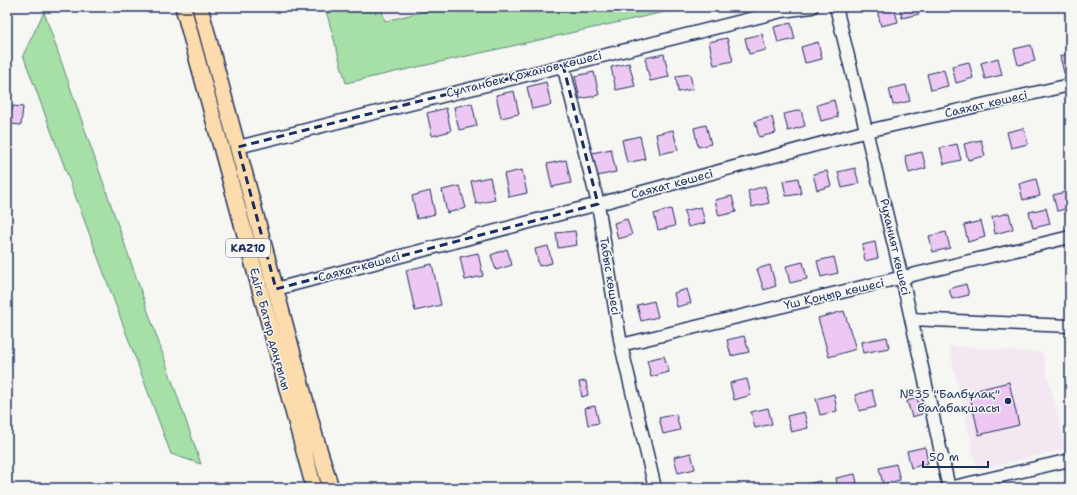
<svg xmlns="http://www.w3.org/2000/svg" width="1077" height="495" font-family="'Shantell Sans',sans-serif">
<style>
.built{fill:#f3e8f2}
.green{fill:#a6e0a6;stroke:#608882}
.building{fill:#edc8f2;stroke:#1b2f5e}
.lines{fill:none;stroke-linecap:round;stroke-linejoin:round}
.minor-casing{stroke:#1b2f5e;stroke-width:15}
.major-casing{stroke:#1b2f5e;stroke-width:18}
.minor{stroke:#f6f6f2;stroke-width:12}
.major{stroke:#fcdcac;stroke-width:15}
.marked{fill:none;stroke:#1b2f5e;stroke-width:3;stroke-dasharray:8 5;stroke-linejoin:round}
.poi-dot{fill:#1b2f5e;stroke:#f6f6f2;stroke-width:1.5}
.labels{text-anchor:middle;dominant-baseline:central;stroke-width:3;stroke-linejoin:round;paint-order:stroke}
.shield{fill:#f6f6f2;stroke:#5d6b8a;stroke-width:1}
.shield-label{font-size:11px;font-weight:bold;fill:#1b2f5e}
.street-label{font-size:12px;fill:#1b2f5e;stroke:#f6f6f2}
.poi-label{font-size:12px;fill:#1b2f5e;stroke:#f6f6f2;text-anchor:end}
</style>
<rect width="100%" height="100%" fill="#f6f6f2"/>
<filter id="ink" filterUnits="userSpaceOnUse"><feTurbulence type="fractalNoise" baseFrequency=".025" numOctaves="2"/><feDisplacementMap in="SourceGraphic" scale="8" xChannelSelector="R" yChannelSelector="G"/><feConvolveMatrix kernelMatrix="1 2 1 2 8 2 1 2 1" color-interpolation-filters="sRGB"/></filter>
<g filter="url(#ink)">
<!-- built -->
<path class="built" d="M385 7H431L387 18Z
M949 346 1042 353 1066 449 977 470Z"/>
<!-- green -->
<path class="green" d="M325 7H381L385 21 442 7H687L346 83Z
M44 12 201 464 171 454 23 55Z"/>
<!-- building -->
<path class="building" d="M887 7H894L898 22 881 26 877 10Z
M900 7H918L919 14 902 18Z
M791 23 795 39 778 43 774 27Z
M762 34 766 50 749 54 745 38Z
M727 38 733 61 714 65 709 42Z
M818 42 822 59 805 63 801 47Z
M1031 45 1035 61 1018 65 1014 49Z
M664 54 669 77 650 81 645 58Z
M1070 54V71L1064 73 1060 56Z
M998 58 1002 75 985 79 981 63Z
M969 62 973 78 956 83 952 66Z
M629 63 635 86 616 90 611 67Z
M944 70 948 86 931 90 927 74Z
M594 72 599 95 580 99 575 76Z
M690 74 693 89 678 92 676 76Z
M546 82 551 105 532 109 527 87Z
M906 85 910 101 893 105 889 89Z
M514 91 519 114 501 118 496 95Z
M834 100 838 117 821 121 817 105Z
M472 103 477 126 459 130 454 107Z
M13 106 23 107 21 125 11 124 12 119 7 118V109L12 110Z
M446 108 451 131 432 136 427 113Z
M801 110 805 126 788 131 784 114Z
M772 117 776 133 759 137 755 121Z
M706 125 711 144 698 147 694 128Z
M1024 128 1028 144 1011 148 1007 132Z
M673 130 678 150 660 154 656 134Z
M640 136 645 159 627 163 622 140Z
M981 140 985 156 968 160 964 144Z
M957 144 961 160 944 164 940 148Z
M611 149 616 172 597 176 592 153Z
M922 152 926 168 909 173 905 156Z
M566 160 571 183 552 187 547 164Z
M855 168 859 184 842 188 838 172Z
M522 170 527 193 509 197 504 174Z
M827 171 831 186 817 190 813 174Z
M490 177 495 200 476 204 471 181Z
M798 178 801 194 786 196 783 181Z
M1036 179 1040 196 1023 200 1019 184Z
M460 186 466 208 447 213 442 190Z
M765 186 769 203 752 207 748 191Z
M430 191 435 214 417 219 412 196Z
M1070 191V208L1057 211 1053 195Z
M732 196 736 212 719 216 715 200Z
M701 207 705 223 688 227 684 211Z
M1046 208 1050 224 1033 228 1029 212Z
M671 209 675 226 658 230 654 214Z
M1009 213 1013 229 995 234 992 217Z
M627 219 632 235 618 239 614 223Z
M981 221 985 237 968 242 964 225Z
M575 231 577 245 558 248 556 233Z
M946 232 950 248 933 252 929 236Z
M875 242 878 258 865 261 862 245Z
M548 246 552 263 539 266 535 249Z
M507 249 512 265 496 270 491 255Z
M478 253 483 276 465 280 460 257Z
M834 257 838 273 821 277 817 261Z
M803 262 807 279 790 283 786 266Z
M432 264 441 305 415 311 406 270Z
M770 265 776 286 764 290 757 269Z
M966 284 969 295 952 299 949 289Z
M687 289 691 303 677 307 674 293Z
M654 301 658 317 641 321 637 305Z
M844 311 856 349 829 357 818 318Z
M744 336 749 352 731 356 727 340Z
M887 337 889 348 863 353 861 342Z
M664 356 669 372 651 377 647 360Z
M747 379 751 395 734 400 730 383Z
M586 381 588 395 582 397 579 382Z
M1009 382 1019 425 979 435 969 392Z
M872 390 876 407 859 411 855 395Z
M834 394 837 411 820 415 816 399Z
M917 398 922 414 912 417 907 401Z
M595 406 599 423 588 425 585 408Z
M768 408 772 424 755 428 751 412Z
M804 412 808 428 791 432 787 416Z
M676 414 680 430 663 434 659 418Z
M925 447 928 463 911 468 907 451Z
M691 453 695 469 678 473 674 457Z
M896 464 900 480 883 484 879 468Z
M855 474 858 487 838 488 836 478Z
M820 481 821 488H803L802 485Z
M637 483 639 488H622Z"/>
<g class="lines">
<!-- minor casing -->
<g class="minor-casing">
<path id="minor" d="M836 7 902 278 949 488
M563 65 598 204 621 345 655 488
M238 147 782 11 812 7
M276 289 598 204 867 131 1070 85
M911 319 1070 326
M621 345 1070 237
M949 488 1070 460"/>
</g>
<!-- major casing -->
<g class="major-casing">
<path id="major" d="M183 7 314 488
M200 7 315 436 331 488"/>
</g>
<!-- minor -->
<use href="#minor" class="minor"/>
<!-- major -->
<use href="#major" class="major"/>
</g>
</g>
<!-- marked area -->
<path class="marked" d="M563 65 598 204 276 289 238 147Z"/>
<!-- markers -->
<circle class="poi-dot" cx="1008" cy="401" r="4"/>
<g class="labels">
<!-- shield labels -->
<rect class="shield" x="226" y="239" width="44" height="18" rx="3"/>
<g class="shield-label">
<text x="248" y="248">KAZ10</text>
</g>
<!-- street labels -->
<g class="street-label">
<text transform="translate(524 74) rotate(-14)">Сұлтанбек Қожанов көшесі</text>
<text transform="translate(986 104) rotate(-13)">Саяхат көшесі</text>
<text transform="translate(672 184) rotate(-15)">Саяхат көшесі</text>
<text transform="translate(895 247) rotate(77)">Руханият көшесі</text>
<text transform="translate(359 267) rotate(-15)">Саяхат көшесі</text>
<text transform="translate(610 276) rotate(81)">Табыс көшесі</text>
<text transform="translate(834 294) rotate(-13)">Үш Қоңыр көшесі</text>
<text transform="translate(270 329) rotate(75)">Едіге Батыр даңғылы</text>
</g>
<!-- poi labels -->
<g class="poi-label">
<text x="1000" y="394">№35 "Балбұлақ"<tspan x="1000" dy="14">балабақшасы</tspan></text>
</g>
</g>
<!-- margin -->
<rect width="1077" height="495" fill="none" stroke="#f6f6f2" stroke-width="24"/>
<rect x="12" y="12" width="1053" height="471" fill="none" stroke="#1b2f5e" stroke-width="1.5" filter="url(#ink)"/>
<!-- scale -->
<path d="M923 461v6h65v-6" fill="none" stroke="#1b2f5e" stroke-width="2"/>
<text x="929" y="461" font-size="12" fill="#1b2f5e" stroke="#f6f6f2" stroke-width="3" paint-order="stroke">50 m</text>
</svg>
